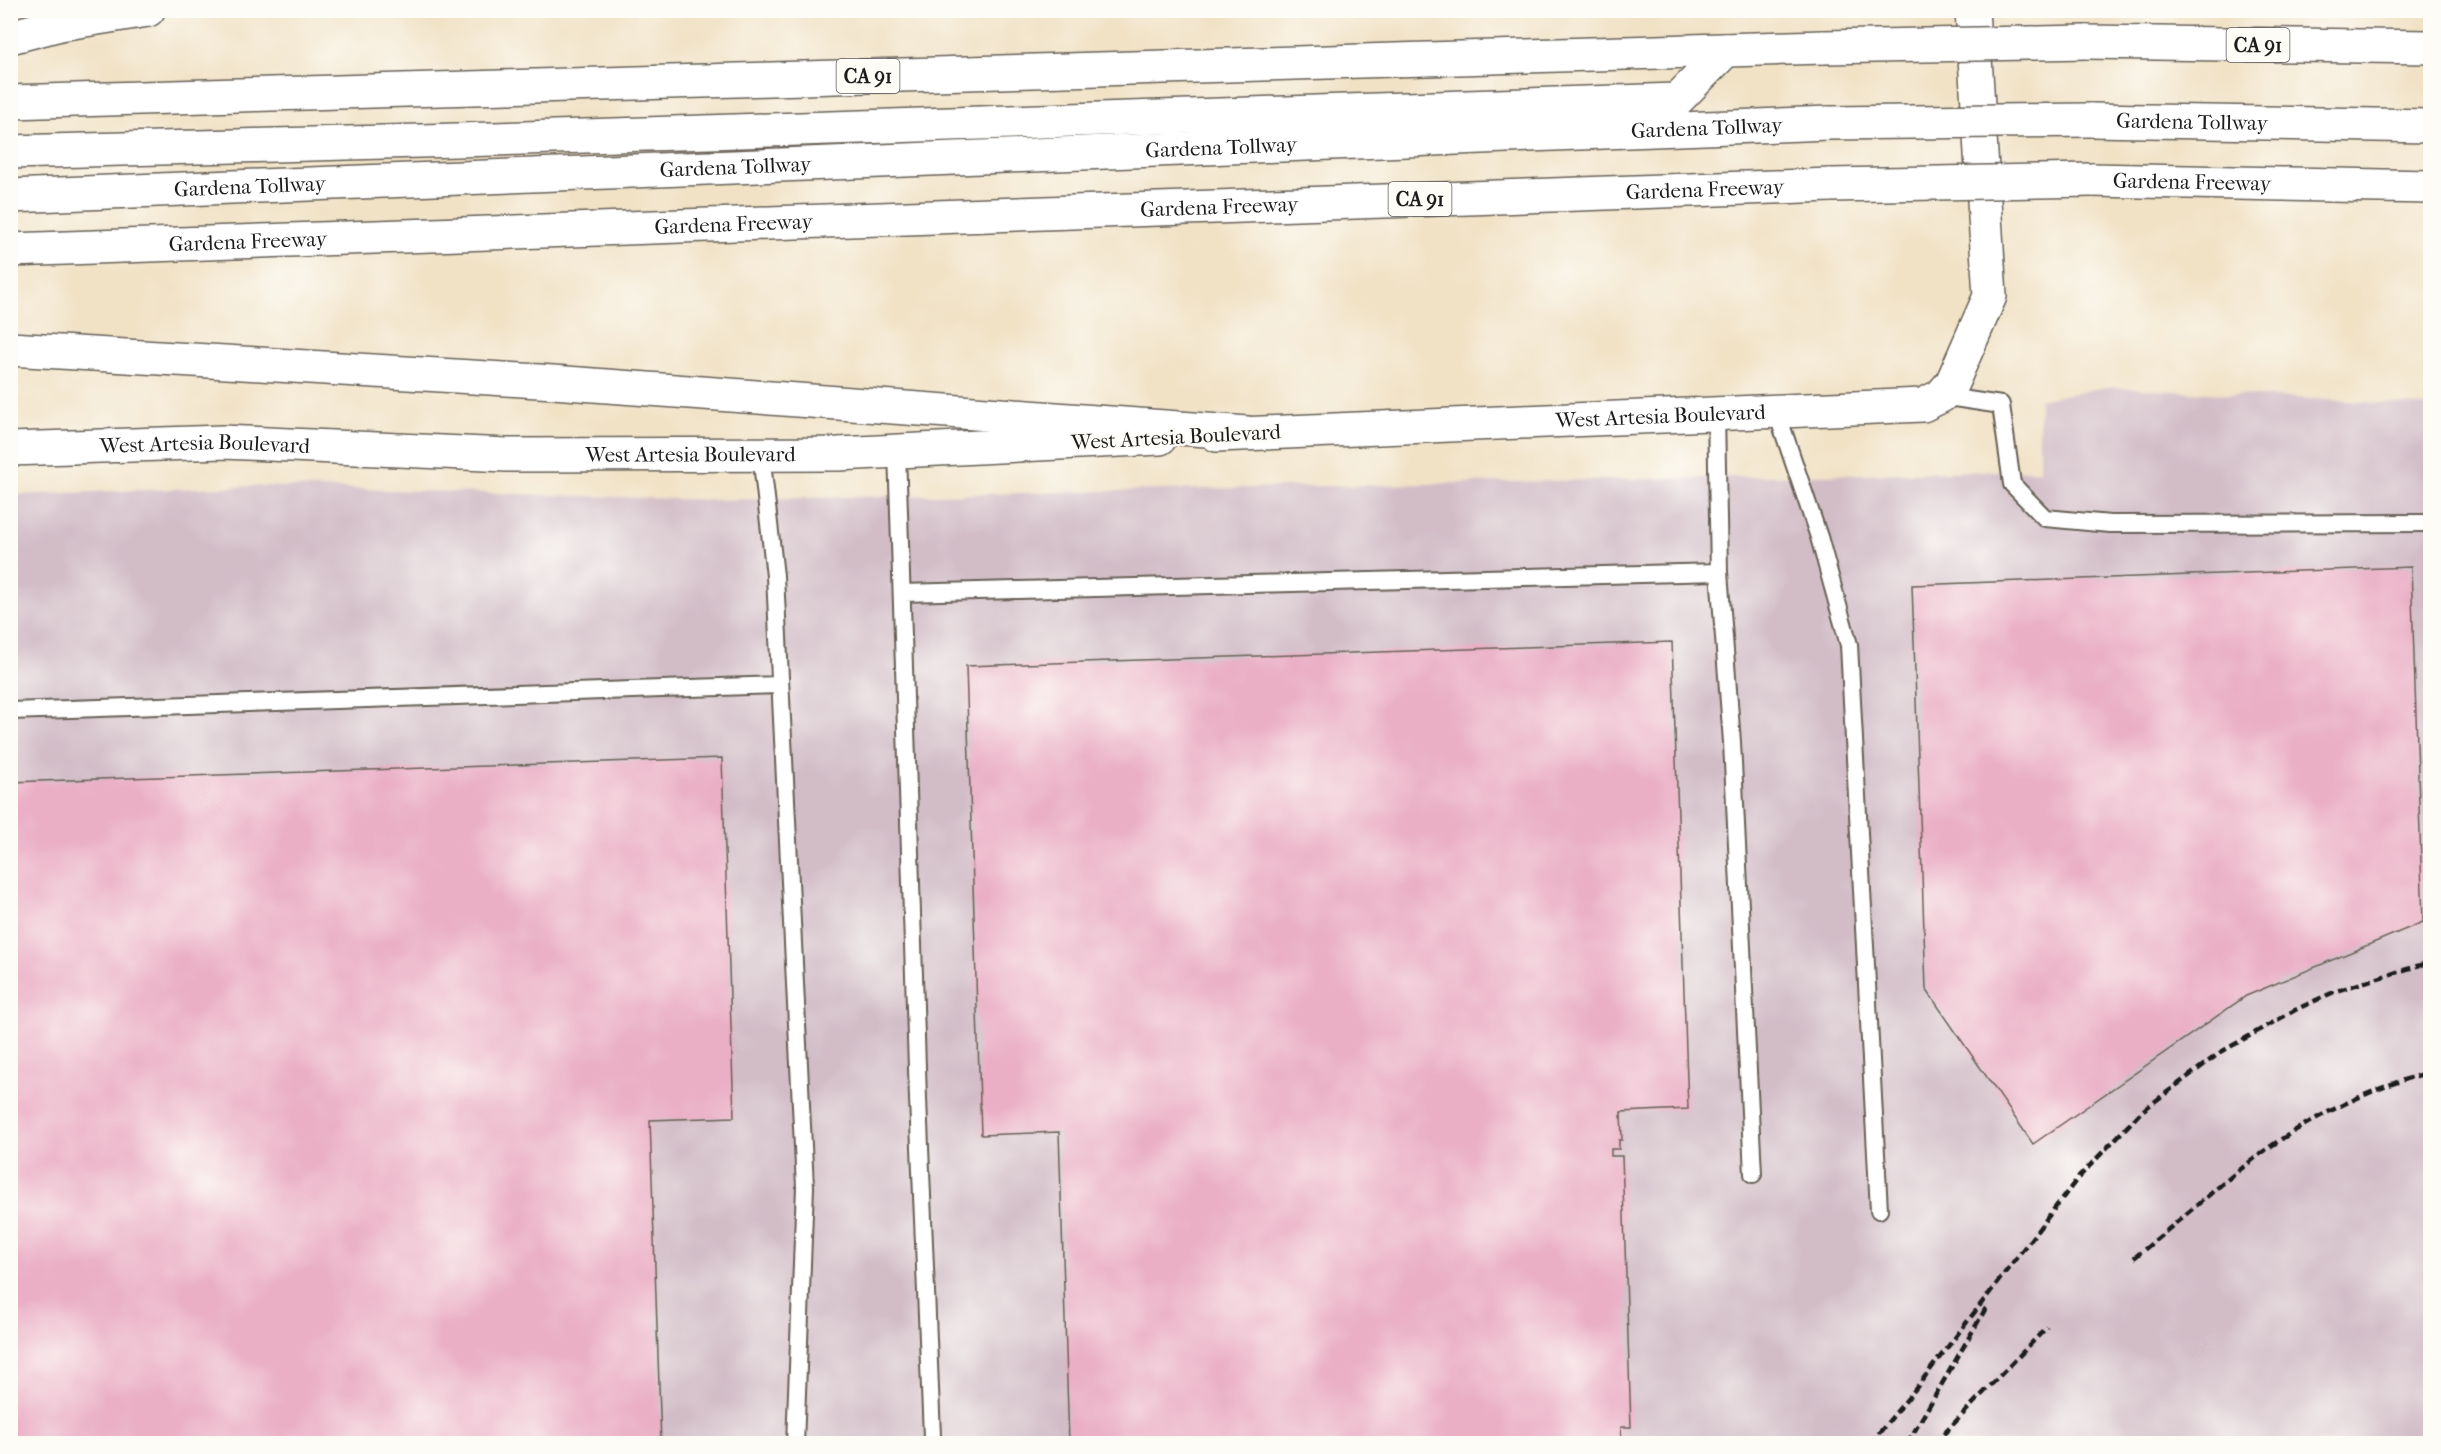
<svg xmlns="http://www.w3.org/2000/svg" width="2441" height="1454" font-family="'IM FELL French Canon',serif">
<style>
.industrial{fill:#d2bdc7}
.building{fill:#eaaec5}
.lines{fill:none;stroke-linecap:round;stroke-linejoin:round}
.service-casing{stroke:#676158;stroke-width:20}
.secondary-casing{stroke:#676158;stroke-width:36}
.motorway-casing{stroke:#676158;stroke-width:36}
.service{stroke:#fff;stroke-width:16}
.secondary{stroke:#fff;stroke-width:33}
.motorway{stroke:#fff;stroke-width:33}
.rail{stroke:#1c1c1c;stroke-width:4.5;stroke-dasharray:9 4.5;stroke-linecap:butt}
.motorway-bridge-casing{stroke:#676158;stroke-width:36;stroke-linecap:butt}
.motorway-bridge{stroke:#fff;stroke-width:33}
.labels{text-anchor:middle;dominant-baseline:central;stroke-width:5;stroke-linejoin:round;paint-order:stroke}
.shield{fill:#fdfcf7;stroke:#605f5e;stroke-width:1.5}
.shield-label{font-size:20px;font-weight:bold;fill:#1c1c1c}
.street-label{font-size:21px;fill:#1c1c1c;stroke:#fdfcf7}
</style>
<rect width="100%" height="100%" fill="#fdfcf7"/>
<filter id="ink" filterUnits="userSpaceOnUse"><feTurbulence type="fractalNoise" baseFrequency=".0167" numOctaves="2"/><feDisplacementMap in="SourceGraphic" scale="12" xChannelSelector="R" yChannelSelector="G"/><feConvolveMatrix kernelMatrix="1 2 1 2 8 2 1 2 1" color-interpolation-filters="sRGB"/></filter>
<filter id="wash" filterUnits="userSpaceOnUse"><feTurbulence type="fractalNoise" baseFrequency=".008" numOctaves="4" result="noise"/><feDisplacementMap in="SourceGraphic" scale="24" xChannelSelector="R" yChannelSelector="G"/><feGaussianBlur stdDeviation="1.35" result="paint"/><feColorMatrix in="noise" values="0 0 0 0 0 0 0 0 0 0 0 0 0 0 0 0 0 1.4 0 .05"/><feComposite in="paint" operator="in"/></filter>
<g filter="url(#wash)">
<rect width="100%" height="100%" fill="#f1e2c6"/>
<!-- industrial -->
<path class="industrial" d="M2106 387 2430 406V1443H11L10 495 255 486 712 500 2039 470V400Z"/>
<g id="blocks">
<!-- building -->
<path class="building" d="M2411 567 2423 922 2246 996 2033 1144 1926 989 1912 585Z
M1672 642 1688 1109 1621 1112 1622 1140H1619V1149H1611V1156H1622L1631 1427H1621L1622 1444H1069L1059 1132 981 1135 966 666Z
M722 758 734 1117 650 1120 661 1444H10V782Z"/>
</g>
</g>
<g filter="url(#ink)">
<use href="#blocks" fill-opacity="0" stroke="#676158" stroke-width="1.5"/>
<g class="lines">
<!-- service casing -->
<g class="service-casing">
<path id="service" d="M1941 396 2001 405 2012 484 2045 518 2110 524 2430 523
M1776 410 1819 537 1849 645 1879 1210
M1716 413 1719 572
M897 451 918 1099 932 1436
M761 454 775 576 805 1187 795 1444
M902 593 1719 572 1732 742 1753 1174
M10 711 780 685"/>
</g>
<!-- secondary casing -->
<g class="secondary-casing">
<g id="secondary">
<path id="s1" d="M1217 435 1923 405 1941 396 1952 383 1990 296 1972 10"/>
<path id="s2" d="M10 449 223 442 507 455 838 454 1160 438"/>
</g>
</g>
<!-- motorway casing -->
<g class="motorway-casing">
<g id="motorway">
<path d="M10 37 60 24 148 10"/>
<path d="M2086 42 2430 47"/>
<path d="M10 102 1824 47"/>
<path id="s3" d="M2090 120 2430 126"/>
<path d="M10 152 494 139 1677 100 1726 50"/>
<path id="s4" d="M2092 180 2430 187"/>
<path id="s5" d="M10 196 1829 123"/>
<path id="s6" d="M10 250 1831 185"/>
<path d="M10 349 539 381 1247 433"/>
</g>
</g>
<!-- service -->
<use href="#service" class="service"/>
<!-- secondary -->
<use href="#secondary" class="secondary"/>
<!-- motorway -->
<use href="#motorway" class="motorway"/>
<!-- rail -->
<path class="rail" d="M2134 1258C2173 1226 2211 1192 2251 1161 2300 1122 2370 1088 2430 1072
M1870 1444 1913 1392 2078 1178 2142 1111 2221 1052 2295 1010 2336 991 2430 962
M1907 1444 1986 1308
M1934 1444 2047 1327"/>
<!-- motorway-bridge casing -->
<g class="motorway-bridge-casing">
<path id="motorway-bridge" d="M1824 47 2086 42
M1829 123 2090 120
M1831 185 2092 180"/>
</g>
<!-- motorway-bridge -->
<use href="#motorway-bridge" class="motorway-bridge"/>
</g>
</g>
<g class="labels">
<!-- shield labels -->
<g class="shield">
<rect x="2226.5" y="28" width="63" height="34" rx="4.5"/>
<rect x="836.5" y="59" width="63" height="34" rx="4.5"/>
<rect x="1388.5" y="182" width="63" height="34" rx="4.5"/>
</g>
<g class="shield-label">
<text x="2258" y="45">CA 91</text>
<text x="868" y="76">CA 91</text>
<text x="1420" y="199">CA 91</text>
</g>
<!-- street labels -->
<g class="street-label">
<text stroke="none"><textPath href="#s3" startOffset="102">Gardena Tollway</textPath></text>
<text stroke="none"><textPath href="#s5" startOffset="1698">Gardena Tollway</textPath></text>
<text stroke="none"><textPath href="#s5" startOffset="1212">Gardena Tollway</textPath></text>
<text stroke="none"><textPath href="#s5" startOffset="726">Gardena Tollway</textPath></text>
<text stroke="none"><textPath href="#s4" startOffset="100">Gardena Freeway</textPath></text>
<text stroke="none"><textPath href="#s5" startOffset="240">Gardena Tollway</textPath></text>
<text stroke="none"><textPath href="#s6" startOffset="1696">Gardena Freeway</textPath></text>
<text stroke="none"><textPath href="#s6" startOffset="1210">Gardena Freeway</textPath></text>
<text stroke="none"><textPath href="#s6" startOffset="724">Gardena Freeway</textPath></text>
<text stroke="none"><textPath href="#s6" startOffset="238">Gardena Freeway</textPath></text>
<text stroke="none"><textPath href="#s1" startOffset="444">West Artesia Boulevard</textPath></text>
<text transform="translate(1176 437) rotate(-3)">West Artesia Boulevard</text>
<text stroke="none"><textPath href="#s2" startOffset="195">West Artesia Boulevard</textPath></text>
<text stroke="none"><textPath href="#s2" startOffset="681">West Artesia Boulevard</textPath></text>
</g>
</g>
<!-- margin -->
<rect width="2441" height="1454" fill="none" stroke="#fdfcf7" stroke-width="36"/>
</svg>
